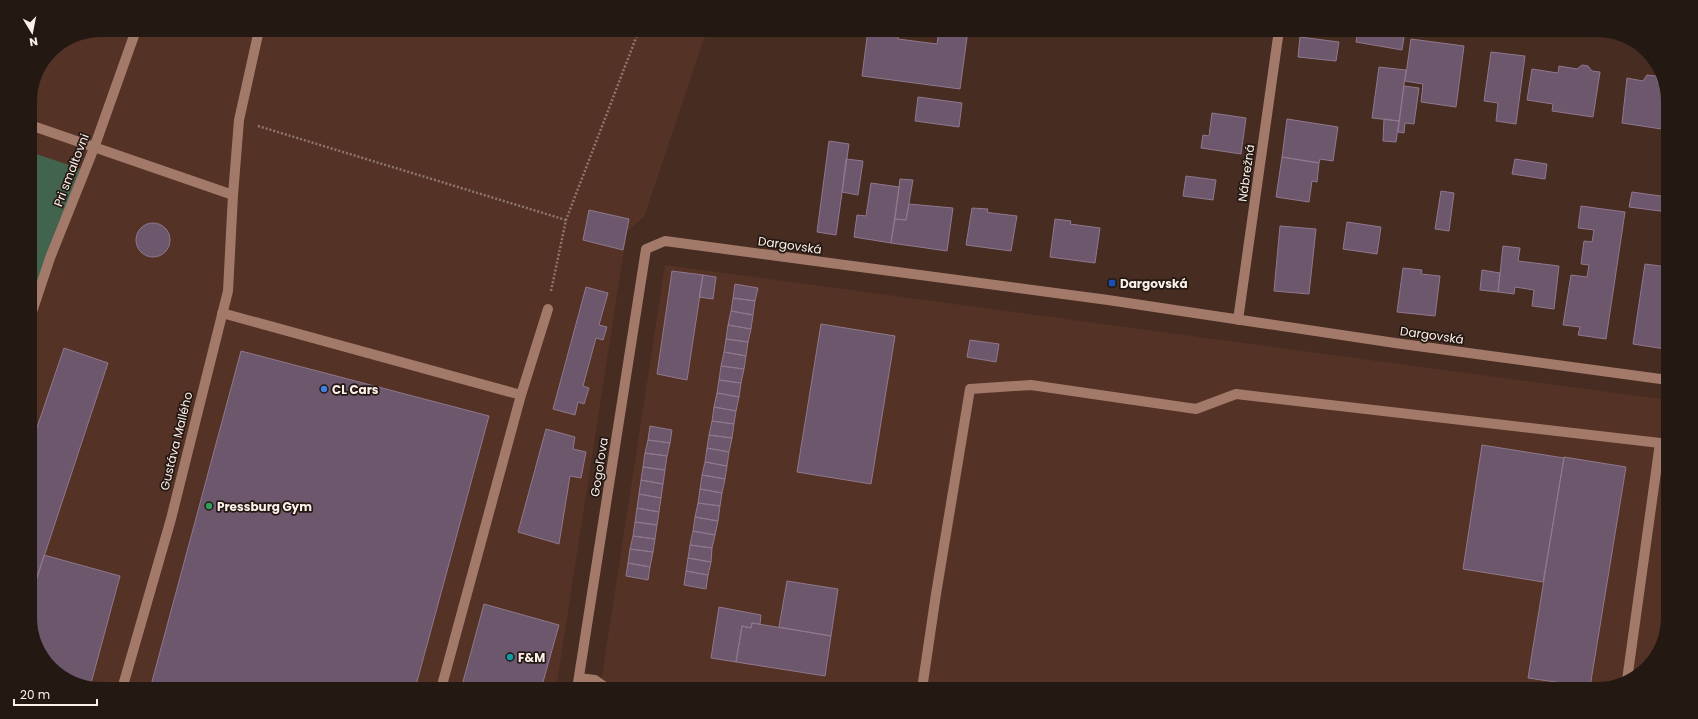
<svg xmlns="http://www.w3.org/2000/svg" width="1698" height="719" font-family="Poppins,sans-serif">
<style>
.built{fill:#543225}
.green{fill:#42644e}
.building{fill:#6d576c;stroke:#90788e}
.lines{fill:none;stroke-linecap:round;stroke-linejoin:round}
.path{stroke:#8d776f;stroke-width:2.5;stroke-dasharray:2 2;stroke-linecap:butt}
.minor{stroke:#a37a6a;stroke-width:10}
.transit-dot{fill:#1a4fb4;stroke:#241813;stroke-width:1.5}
.shop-dot{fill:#3f7fe0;stroke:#241813;stroke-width:1.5}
.leisure-dot{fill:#2e9e5b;stroke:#241813;stroke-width:1.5}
.culture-dot{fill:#0f9aa8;stroke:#241813;stroke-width:1.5}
.labels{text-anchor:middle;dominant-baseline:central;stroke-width:3.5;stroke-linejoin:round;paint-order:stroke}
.street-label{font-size:12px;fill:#fdefe9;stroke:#241813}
.poi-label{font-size:12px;font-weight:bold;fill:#fdefe9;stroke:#241813;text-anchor:start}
</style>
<rect width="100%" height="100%" fill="#472c22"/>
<!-- built -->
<path class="built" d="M102 30H707L644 217 627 231 556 689H102L74 684 45 661 30 622V97L51 51 74 35Z
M665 265 1668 400V617L1663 645 1636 677 1597 689H600Z"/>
<!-- green -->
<path class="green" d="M30 152 84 170 30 328Z"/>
<!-- building -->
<path class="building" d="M868 30H899L898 39 937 44 939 30H968L960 89 862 76Z
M1358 30H1405L1402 50 1356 42Z
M1300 37 1339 42 1336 61 1298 57Z
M1411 39 1464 46 1456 107 1421 102 1423 84 1405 81Z
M1491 52 1525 56 1516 124 1496 121 1498 103 1484 101Z
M1582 65 1588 66 1592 71 1600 72 1593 117 1552 111 1553 104 1527 100 1532 69 1558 73 1559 66 1577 69Z
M1379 67 1406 70 1399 121 1372 118Z
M1647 75 1656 76 1658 83 1663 84 1668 97V130L1622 123 1627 78 1643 81Z
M1404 86 1419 88 1414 124 1405 123 1404 133 1398 132Z
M918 97 962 103 959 127 915 121Z
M1212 113 1246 118 1241 154 1201 148 1203 135 1209 136Z
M1287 119 1338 127 1333 161 1320 159 1319 163 1282 157Z
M1384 119 1399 121 1396 142 1383 141Z
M829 141 849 144 836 235 817 232Z
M1282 157 1319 163 1317 182 1312 181 1309 202 1276 197Z
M846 159 863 161 858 195 842 192Z
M1515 159 1547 164 1545 179 1512 174Z
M1186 176 1216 180 1213 200 1183 196Z
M900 179 913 180 906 220 895 219Z
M871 183 899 187 891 243 854 237 857 215 866 216Z
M1441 191 1454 193 1449 231 1435 229Z
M1632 192 1668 197V212L1629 207Z
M909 204 953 208 947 251 891 243 895 219 906 220Z
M1581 206 1625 212 1606 339 1578 335 1580 327 1563 325 1571 275 1587 277 1589 265 1581 264 1584 241 1592 242 1594 230 1578 228Z
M972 208 988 209 987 212 992 213 1017 216 1011 251 966 245Z
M589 210 629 219 623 250 583 240Z
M1055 219 1071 221 1070 224 1100 228 1095 263 1050 257Z
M1347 222 1381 227 1377 254 1343 249Z
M136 240a17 17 0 1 1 34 0a17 17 0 1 1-34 0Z
M1280 226 1316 229 1309 294 1274 291Z
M1503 246 1520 248 1518 261 1559 266 1554 309 1532 306 1534 290 1515 287 1514 294 1498 292Z
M1645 264 1668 267V327L1665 349 1633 344Z
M1403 268 1422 270 1421 274 1440 276 1435 316 1397 312Z
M1482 270 1500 273 1498 292 1480 290Z
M672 271 703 275 687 380 657 374Z
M703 275 716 277 713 299 699 297Z
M735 284 758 288 755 301 733 298Z
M586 287 608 293 599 325 607 327 603 340 596 338 583 386 589 388 584 404 578 402 575 415 553 409Z
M733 298 755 301 753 315 731 311Z
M731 311 753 315 751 329 728 325Z
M821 324 895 336 871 484 797 472Z
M728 325 751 329 748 342 726 339Z
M1668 327V349H1665Z
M726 339 748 342 746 356 724 352Z
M970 340 999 344 996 362 967 357Z
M64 348 108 363 30 599V448Z
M241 351 489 416 415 689H150Z
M724 352 746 356 744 369 721 366Z
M721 366 744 369 741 383 719 380Z
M719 380 741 383 739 397 717 393Z
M717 393 739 397 736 411 714 407Z
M714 407 736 411 734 424 712 421Z
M712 421 734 424 732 438 709 435Z
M650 426 672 430 670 443 648 440Z
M546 429 575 437 573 449 586 452 581 478 570 476 559 544 518 532Z
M709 435 732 438 729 452 707 448Z
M648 440 670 443 667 456 645 453Z
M1482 445 1564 458 1543 582 1463 569Z
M707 448 729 452 727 466 705 462Z
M645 453 667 456 665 470 643 467Z
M1564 457 1626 467 1590 687 1528 678Z
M705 462 727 466 725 479 702 475Z
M643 467 665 470 663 484 641 480Z
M702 475 725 479 722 493 700 489Z
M641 480 663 484 661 498 639 494Z
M700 489 722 493 720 506 698 503Z
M639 494 661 498 659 512 637 508Z
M698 503 720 506 718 521 695 517Z
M637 508 659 512 657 525 635 522Z
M695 517 718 521 715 535 693 531Z
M635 522 657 525 655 539 633 536Z
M693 531 715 535 712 548 690 545Z
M633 536 655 539 653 552 630 549Z
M690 545 712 548 711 562 688 558Z
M630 549 653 552 650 567 628 563Z
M44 555 120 576 90 687 74 684 45 661 30 622V599Z
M688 558 711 562 708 575 686 571Z
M628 563 650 567 648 580 626 576Z
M686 571 708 575 706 589 684 585Z
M787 581 838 589 831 636 779 627Z
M484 604 559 625 541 689H461Z
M719 607 761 615 760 624 752 623 751 628 742 626 736 662 711 658Z
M752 623 831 636 825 676 736 662 742 626 751 628Z"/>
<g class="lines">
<!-- path -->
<path class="path" d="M258 126 566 220
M551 291 566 220 639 30"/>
<!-- minor -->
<path class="minor" d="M30 125 233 195 239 120 259 30
M222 313 521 395
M30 318 50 258 94 148 136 30
M1238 320 1279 30
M579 678 595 680 608 689
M122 689 171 519 228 291 233 195
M441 689 521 395 548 309
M577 689 646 249 665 241 1108 300 1395 343 1668 380
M922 689 936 594 970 389 1031 385 1196 409 1236 394 1660 443 1627 680"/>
</g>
<!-- markers -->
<rect class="transit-dot" x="1108" y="279" width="8" height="8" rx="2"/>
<circle class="shop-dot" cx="324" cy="389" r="4"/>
<circle class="leisure-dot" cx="209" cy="506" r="4"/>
<circle class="culture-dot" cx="510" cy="657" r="4"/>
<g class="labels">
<!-- street labels -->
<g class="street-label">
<text transform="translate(71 170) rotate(-69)">Pri smaltovni</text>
<text transform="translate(1246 173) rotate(-82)">Nábrežná</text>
<text transform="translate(790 245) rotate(8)">Dargovská</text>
<text transform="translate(1432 335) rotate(8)">Dargovská</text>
<text transform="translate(176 441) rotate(-76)">Gustáva Mallého</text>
<text transform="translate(599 467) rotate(-81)">Gogoľova</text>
</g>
<!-- poi labels -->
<g class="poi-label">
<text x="1120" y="283">Dargovská</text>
<text x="332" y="389">CL Cars</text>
<text x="217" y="506">Pressburg Gym</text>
<text x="518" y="657">F&amp;M</text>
</g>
</g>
<!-- crop -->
<path d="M0 0H1698V719H0ZM101 37H1597A64 64 0 0 1 1661 101V618A64 64 0 0 1 1597 682H101A64 64 0 0 1 37 618V101A64 64 0 0 1 101 37Z" fill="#241813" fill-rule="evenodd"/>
<!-- north arrow -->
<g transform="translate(32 32) rotate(170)" stroke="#241813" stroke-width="3" paint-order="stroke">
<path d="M0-3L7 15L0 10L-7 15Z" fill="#fdefe9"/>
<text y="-6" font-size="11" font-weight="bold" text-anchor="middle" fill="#fdefe9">N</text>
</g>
<!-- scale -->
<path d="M14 699v6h83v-6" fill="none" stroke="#fdefe9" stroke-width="2"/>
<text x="20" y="699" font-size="12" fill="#fdefe9" stroke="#241813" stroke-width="3" paint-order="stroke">20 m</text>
</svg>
